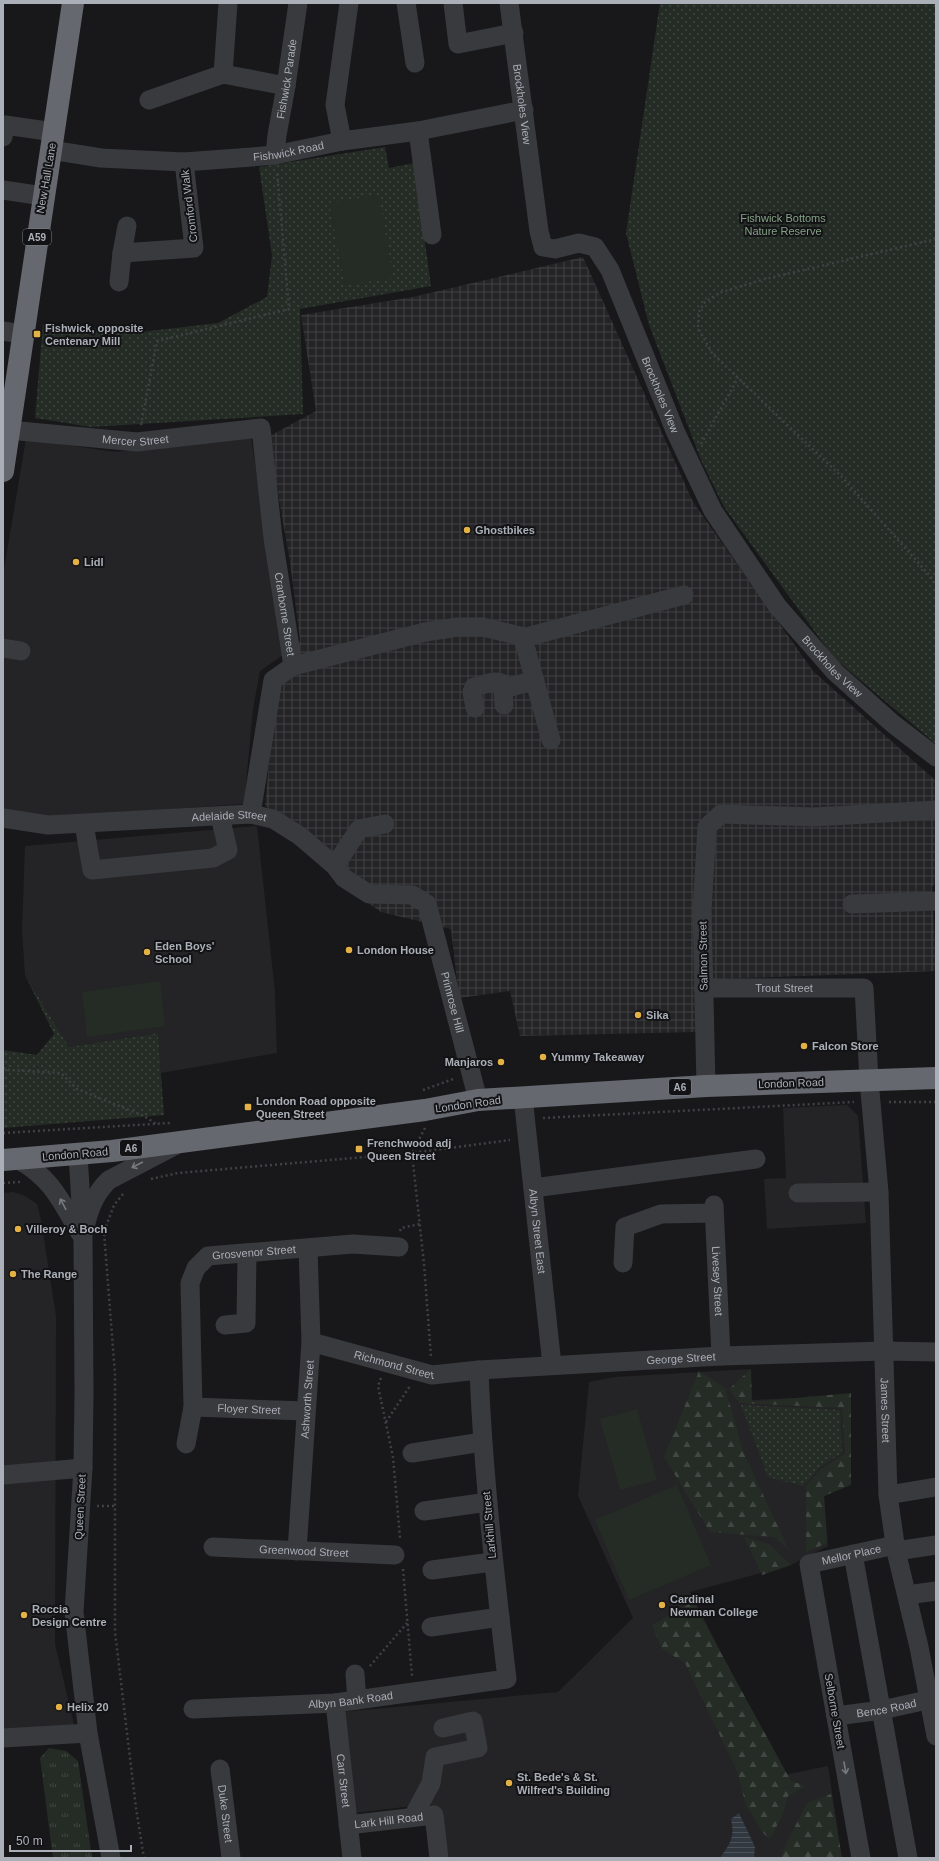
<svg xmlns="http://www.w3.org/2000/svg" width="939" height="1861" font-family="Helvetica,sans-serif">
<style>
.built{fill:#242426}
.industrial{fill:url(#industrial-grid)}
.grass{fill:url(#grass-tufts)}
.forest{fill:url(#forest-firs)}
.park{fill:url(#park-dots)}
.pitch{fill:#242c25}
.water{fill:url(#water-rules)}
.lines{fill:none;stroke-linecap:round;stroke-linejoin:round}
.path{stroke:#3f4145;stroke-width:2.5;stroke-dasharray:2 3;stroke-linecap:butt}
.minor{stroke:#393a3e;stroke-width:19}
.highway{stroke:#65686f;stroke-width:22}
.oneway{stroke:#787a81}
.poi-dot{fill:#e4b145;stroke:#131315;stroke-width:1.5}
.labels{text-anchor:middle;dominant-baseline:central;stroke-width:4;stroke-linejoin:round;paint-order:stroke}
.shield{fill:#131315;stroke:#7d8087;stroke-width:1}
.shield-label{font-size:10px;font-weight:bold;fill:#abafb8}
.street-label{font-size:11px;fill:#abafb8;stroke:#131315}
.park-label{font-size:11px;fill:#84a286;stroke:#131315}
.poi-label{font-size:11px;font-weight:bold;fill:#abafb8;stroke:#131315;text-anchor:start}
</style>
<defs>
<pattern id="industrial-grid" width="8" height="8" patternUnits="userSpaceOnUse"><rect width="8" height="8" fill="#242426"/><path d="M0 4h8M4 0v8" fill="none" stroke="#414143"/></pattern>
<pattern id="grass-tufts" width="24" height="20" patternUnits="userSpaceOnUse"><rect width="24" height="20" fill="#242c25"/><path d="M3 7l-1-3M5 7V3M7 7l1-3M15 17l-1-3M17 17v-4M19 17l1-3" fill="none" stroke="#414843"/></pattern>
<pattern id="forest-firs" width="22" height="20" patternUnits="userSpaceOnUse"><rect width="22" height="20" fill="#242c25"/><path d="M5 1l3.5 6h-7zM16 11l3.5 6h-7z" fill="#414843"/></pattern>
<pattern id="park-dots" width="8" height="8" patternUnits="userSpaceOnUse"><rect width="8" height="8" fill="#242c25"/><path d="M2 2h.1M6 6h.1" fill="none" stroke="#414843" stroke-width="1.8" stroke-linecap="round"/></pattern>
<pattern id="water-rules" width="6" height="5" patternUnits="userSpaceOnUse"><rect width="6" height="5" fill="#31383f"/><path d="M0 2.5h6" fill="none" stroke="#4c5259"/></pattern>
</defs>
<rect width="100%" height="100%" fill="#18181a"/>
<!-- built -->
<path class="built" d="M251 436 283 655 260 671 253 709 244 804 39 818 3 813V575L26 439 115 452Z
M257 826 275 992 277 1053 161 1073 158 1033 69 1047 25 975 22 930 25 846Z
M847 1105 858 1116 866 1223 767 1229 764 1179 786 1178 783 1108Z
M13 1192 25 1196 37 1204 41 1220 56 1316 55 1644 76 1733 3 1742V1193Z
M751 1369V1400L848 1396 849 1482 824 1497 828 1546 791 1565 690 1592 784 1775 828 1766 842 1858H440L431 1804 353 1813 341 1712 558 1692 633 1618 578 1496 589 1382 615 1377Z"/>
<!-- industrial -->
<path class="industrial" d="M583 257 693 502 813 671 936 781V882L932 887 936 971 718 979 697 1032 520 1036 510 991 459 998 451 929 381 912 335 880 265 805 274 714 279 683 292 666 300 640 290 562 268 437 316 411 301 315 413 297Z"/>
<!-- grass -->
<path class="grass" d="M49 1748 66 1751 78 1761 92 1858H53L40 1758Z"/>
<!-- forest -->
<path class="forest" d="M751 1369 752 1402 851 1393V1485L824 1496 827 1543 806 1552V1486L821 1469 845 1454 842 1408 739 1403 729 1389Z
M699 1371 725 1388 744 1454 789 1550 774 1537 710 1532 664 1457Z
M744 1537 769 1544 791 1565 762 1575Z
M693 1602 791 1781 806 1786 788 1796 783 1814 770 1839 764 1834 746 1805 737 1771 685 1663 662 1649 652 1625Z
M831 1794 842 1858H781L785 1846 807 1803Z"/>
<!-- park -->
<path class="park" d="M660 3H936V744L834 658 724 507 701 460 649 325 626 233Z
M385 147 389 168 414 163 431 286 300 309 303 414 91 427 35 418 43 324 141 332 218 323 267 297 272 255 259 167Z
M25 975 69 1047 158 1033 164 1115 3 1128V1050L37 1055 54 1034Z
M741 1405 840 1410 842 1453 821 1466 803 1486 768 1477Z"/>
<!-- pitch -->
<path class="pitch" d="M379 195 393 278 345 285 329 203Z
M160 981 165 1026 87 1037 82 992Z
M637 1409 657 1480 620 1490 600 1419Z
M677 1485 711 1565 629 1600 595 1520Z"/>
<!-- water -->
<path class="water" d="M739 1813 755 1847 754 1858H720C730 1844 735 1838 731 1819Z"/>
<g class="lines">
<!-- path -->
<path class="path" d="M936 239 765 279 719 293 704 303 699 312 698 328 712 353 841 476 931 577 936 586
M141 425 157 341 289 309 277 171
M701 444 738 378
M3 1068 8 1070 61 1073 77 1089 144 1116 156 1124
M423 1090 456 1078
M889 1102H936
M543 1118 854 1102
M425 1128 412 1153 424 1264 431 1357
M3 1133 170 1123
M151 1179 178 1173 412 1153 510 1140
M3 1183 20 1182
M123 1194 114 1205 104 1232 115 1374V1632L136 1808 144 1858
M400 1231 401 1228 420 1224
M381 1378 378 1386 393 1457 400 1538
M386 1422 410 1386
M97 1506H114
M403 1569 412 1676
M370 1666 407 1623"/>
<!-- minor -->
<g class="minor">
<path d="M406 3 415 63"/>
<path d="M453 3 458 44 514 33"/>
<path id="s1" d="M509 3 539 231 543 247 555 249 579 243 595 247 610 270 676 433 713 511 778 607 835 672 892 723 936 757"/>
<path d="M223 74 228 3"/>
<path d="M149 100 223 74 286 86"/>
<path d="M418 131 432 235"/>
<path d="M3 137 5 125 54 132"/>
<path d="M342 141 335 105 349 3"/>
<path id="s2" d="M51 150 101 158 184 162 252 157 275 155 342 141 418 131 524 110"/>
<path id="s3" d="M275 155 277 135 286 86 298 3"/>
<path d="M3 190 43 196"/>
<path d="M127 226 122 253 194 248 184 162"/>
<path d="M119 282 122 253"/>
<path d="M3 331 22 334"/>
<path id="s4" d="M9 430 137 442 261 428 273 538 293 666 273 680 251 814"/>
<path d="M523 638 684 595"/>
<path d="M3 648 21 651"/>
<path d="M293 666 425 632 458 627H483L520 636 524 642 551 740"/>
<path d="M504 705 503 691 507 688"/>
<path d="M475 708 472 692 474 687C485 685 499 676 507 688L535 680"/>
<path id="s5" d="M3 818 48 825 251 814 273 819 300 836 335 866 344 878 369 894 412 895 427 904 478 1100"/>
<path d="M84 824 92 870 213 858 228 850 220 816"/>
<path d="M335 866 359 829 385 824"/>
<path d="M852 904 936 901"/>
<path id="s6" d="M703 988H864L869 1080 879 1192 888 1495 896 1551 919 1647 936 1736"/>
<path d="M706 1086 702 910 707 827 721 814 814 817 936 810"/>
<path id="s7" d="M523 1097 552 1365"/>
<path d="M78 1154 83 1238 84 1393 83 1468 74 1612 88 1733 111 1858"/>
<path d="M17 1159C53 1178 62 1204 82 1236"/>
<path d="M533 1188 756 1159"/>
<path d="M798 1193 879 1192"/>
<path id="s8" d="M714 1205 721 1356"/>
<path d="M86 1223C90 1206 96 1192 109 1180L176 1145"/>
<path d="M623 1263 625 1227 661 1214 714 1213"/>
<path d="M225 1325 246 1323 247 1253"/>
<path id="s9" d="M311 1342 432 1375 479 1370 721 1356 884 1351 936 1352"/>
<path id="s10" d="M193 1407 305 1411"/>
<path id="s11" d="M186 1444 193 1407 190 1283 196 1268 208 1256 353 1244 399 1247"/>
<path d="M412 1453 482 1442"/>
<path d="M3 1475 83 1468"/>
<path d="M888 1495 936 1487"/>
<path d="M424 1511 488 1502"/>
<path id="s12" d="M213 1547 395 1555"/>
<path id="s13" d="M297 1551 311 1342 308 1248"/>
<path d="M896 1551 936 1545"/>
<path d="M853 1554 908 1858"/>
<path d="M432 1570 492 1562"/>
<path d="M907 1595 936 1591"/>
<path d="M431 1627 500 1617"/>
<path d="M355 1674 357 1700"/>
<path id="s14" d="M335 1703 352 1858"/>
<path id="s15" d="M193 1709 335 1703 507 1679C495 1576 483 1473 479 1370"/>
<path id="s16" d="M836 1716 882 1710 936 1698"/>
<path d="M3 1738 88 1733"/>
<path id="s17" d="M220 1769 231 1858"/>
<path d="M413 1817 431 1783 435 1757 478 1748 473 1721 443 1728"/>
<path id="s18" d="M348 1825 434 1815 439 1858"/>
<path id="s19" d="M861 1858 809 1564 895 1545"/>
</g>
<!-- highway -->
<path class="highway" d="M3 471 73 3
M3 1160 112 1151 425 1110 478 1100 706 1086 936 1078"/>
</g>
<!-- one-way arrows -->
<defs><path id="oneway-shaft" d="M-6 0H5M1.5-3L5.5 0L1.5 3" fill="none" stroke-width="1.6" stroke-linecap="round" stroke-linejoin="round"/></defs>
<g class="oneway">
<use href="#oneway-shaft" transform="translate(137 1165) rotate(153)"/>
<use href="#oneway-shaft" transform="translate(63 1204) rotate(-118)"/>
<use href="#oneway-shaft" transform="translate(845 1768) rotate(80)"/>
</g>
<!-- markers -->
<g class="poi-dot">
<rect x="33" y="330" width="8" height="8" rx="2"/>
<circle cx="467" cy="530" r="4"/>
<circle cx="76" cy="562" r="4"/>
<circle cx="349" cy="950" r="4"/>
<circle cx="147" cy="952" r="4"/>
<circle cx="638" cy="1015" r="4"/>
<circle cx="804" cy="1046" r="4"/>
<circle cx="543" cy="1057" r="4"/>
<circle cx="501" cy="1062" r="4"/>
<rect x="244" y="1103" width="8" height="8" rx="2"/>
<rect x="355" y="1145" width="8" height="8" rx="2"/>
<circle cx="18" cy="1229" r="4"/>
<circle cx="13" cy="1274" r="4"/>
<circle cx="662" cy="1605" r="4"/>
<circle cx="24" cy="1615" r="4"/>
<circle cx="59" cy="1707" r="4"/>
<circle cx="509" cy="1783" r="4"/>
</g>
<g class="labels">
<!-- shield labels -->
<g class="shield">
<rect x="23" y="229" width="28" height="16" rx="3"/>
<rect x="669" y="1079" width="22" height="16" rx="3"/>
<rect x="120" y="1140" width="22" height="16" rx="3"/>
</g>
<g class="shield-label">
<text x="37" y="237">A59</text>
<text x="680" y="1087">A6</text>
<text x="131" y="1148">A6</text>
</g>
<!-- street labels -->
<g class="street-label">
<text stroke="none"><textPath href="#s3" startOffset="77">Fishwick Parade</textPath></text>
<text stroke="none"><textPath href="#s1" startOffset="102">Brockholes View</textPath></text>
<text stroke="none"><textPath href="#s2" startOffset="239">Fishwick Road</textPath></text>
<text transform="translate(46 178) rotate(-80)">New Hall Lane</text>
<text transform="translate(189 206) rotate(-97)">Cromford Walk</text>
<text stroke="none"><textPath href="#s1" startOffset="462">Brockholes View</textPath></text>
<text stroke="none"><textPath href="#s4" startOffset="127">Mercer Street</textPath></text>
<text stroke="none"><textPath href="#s4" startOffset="441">Cranborne Street</textPath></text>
<text stroke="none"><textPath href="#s1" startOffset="786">Brockholes View</textPath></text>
<text stroke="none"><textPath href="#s5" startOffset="227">Adelaide Street</textPath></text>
<text transform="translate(703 956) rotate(-91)">Salmon Street</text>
<text stroke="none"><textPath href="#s6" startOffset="81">Trout Street</textPath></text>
<text stroke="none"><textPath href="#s5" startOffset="556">Primrose Hill</textPath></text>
<text transform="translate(791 1083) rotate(-2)">London Road</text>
<text transform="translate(468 1104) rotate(-8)">London Road</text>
<text transform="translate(75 1154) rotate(-5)">London Road</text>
<text stroke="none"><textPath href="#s7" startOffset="135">Albyn Street East</textPath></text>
<text stroke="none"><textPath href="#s11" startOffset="241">Grosvenor Street</textPath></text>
<text stroke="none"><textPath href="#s8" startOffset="76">Livesey Street</textPath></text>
<text stroke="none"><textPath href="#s9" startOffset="375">George Street</textPath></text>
<text stroke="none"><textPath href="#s9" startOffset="86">Richmond Street</textPath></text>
<text stroke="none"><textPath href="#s13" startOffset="152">Ashworth Street</textPath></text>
<text stroke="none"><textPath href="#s10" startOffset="56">Floyer Street</textPath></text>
<text stroke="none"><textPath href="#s6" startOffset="584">James Street</textPath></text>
<text transform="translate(80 1507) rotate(-87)">Queen Street</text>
<text transform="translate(489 1525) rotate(-95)">Larkhill Street</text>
<text stroke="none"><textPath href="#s12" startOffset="91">Greenwood Street</textPath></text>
<text stroke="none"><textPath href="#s19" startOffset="342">Mellor Place</textPath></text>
<text stroke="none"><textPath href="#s15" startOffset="158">Albyn Bank Road</textPath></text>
<text stroke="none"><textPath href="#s16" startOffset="51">Bence Road</textPath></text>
<text transform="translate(835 1711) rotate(80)">Selborne Street</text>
<text stroke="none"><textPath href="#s14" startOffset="78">Carr Street</textPath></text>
<text stroke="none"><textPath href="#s17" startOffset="45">Duke Street</textPath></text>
<text stroke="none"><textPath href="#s18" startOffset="41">Lark Hill Road</textPath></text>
</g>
<!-- park labels -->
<g class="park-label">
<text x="783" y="218">Fishwick Bottoms<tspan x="783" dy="13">Nature Reserve</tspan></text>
</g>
<!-- poi labels -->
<g class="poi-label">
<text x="45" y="328">Fishwick, opposite<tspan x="45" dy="13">Centenary Mill</tspan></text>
<text x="475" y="530">Ghostbikes</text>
<text x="84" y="562">Lidl</text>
<text x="155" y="946">Eden Boys'<tspan x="155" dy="13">School</tspan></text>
<text x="357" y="950">London House</text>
<text x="646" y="1015">Sika</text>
<text x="812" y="1046">Falcon Store</text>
<text x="551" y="1057">Yummy Takeaway</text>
<text x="493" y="1062" text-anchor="end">Manjaros</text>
<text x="256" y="1101">London Road opposite<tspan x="256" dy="13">Queen Street</tspan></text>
<text x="367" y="1143">Frenchwood adj<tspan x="367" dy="13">Queen Street</tspan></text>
<text x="26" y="1229">Villeroy &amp; Boch</text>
<text x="21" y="1274">The Range</text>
<text x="670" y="1599">Cardinal<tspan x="670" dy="13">Newman College</tspan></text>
<text x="32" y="1609">Roccia<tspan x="32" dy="13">Design Centre</tspan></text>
<text x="67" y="1707">Helix 20</text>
<text x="517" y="1777">St. Bede's &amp; St.<tspan x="517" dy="13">Wilfred's Building</tspan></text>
</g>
</g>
<!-- border -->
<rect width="939" height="1861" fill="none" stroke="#abafb8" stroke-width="8"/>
<!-- scale -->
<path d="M10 1845v6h121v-6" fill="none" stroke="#abafb8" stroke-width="2"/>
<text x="16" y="1845" font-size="12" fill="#abafb8" stroke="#131315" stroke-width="3" paint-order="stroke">50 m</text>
</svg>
